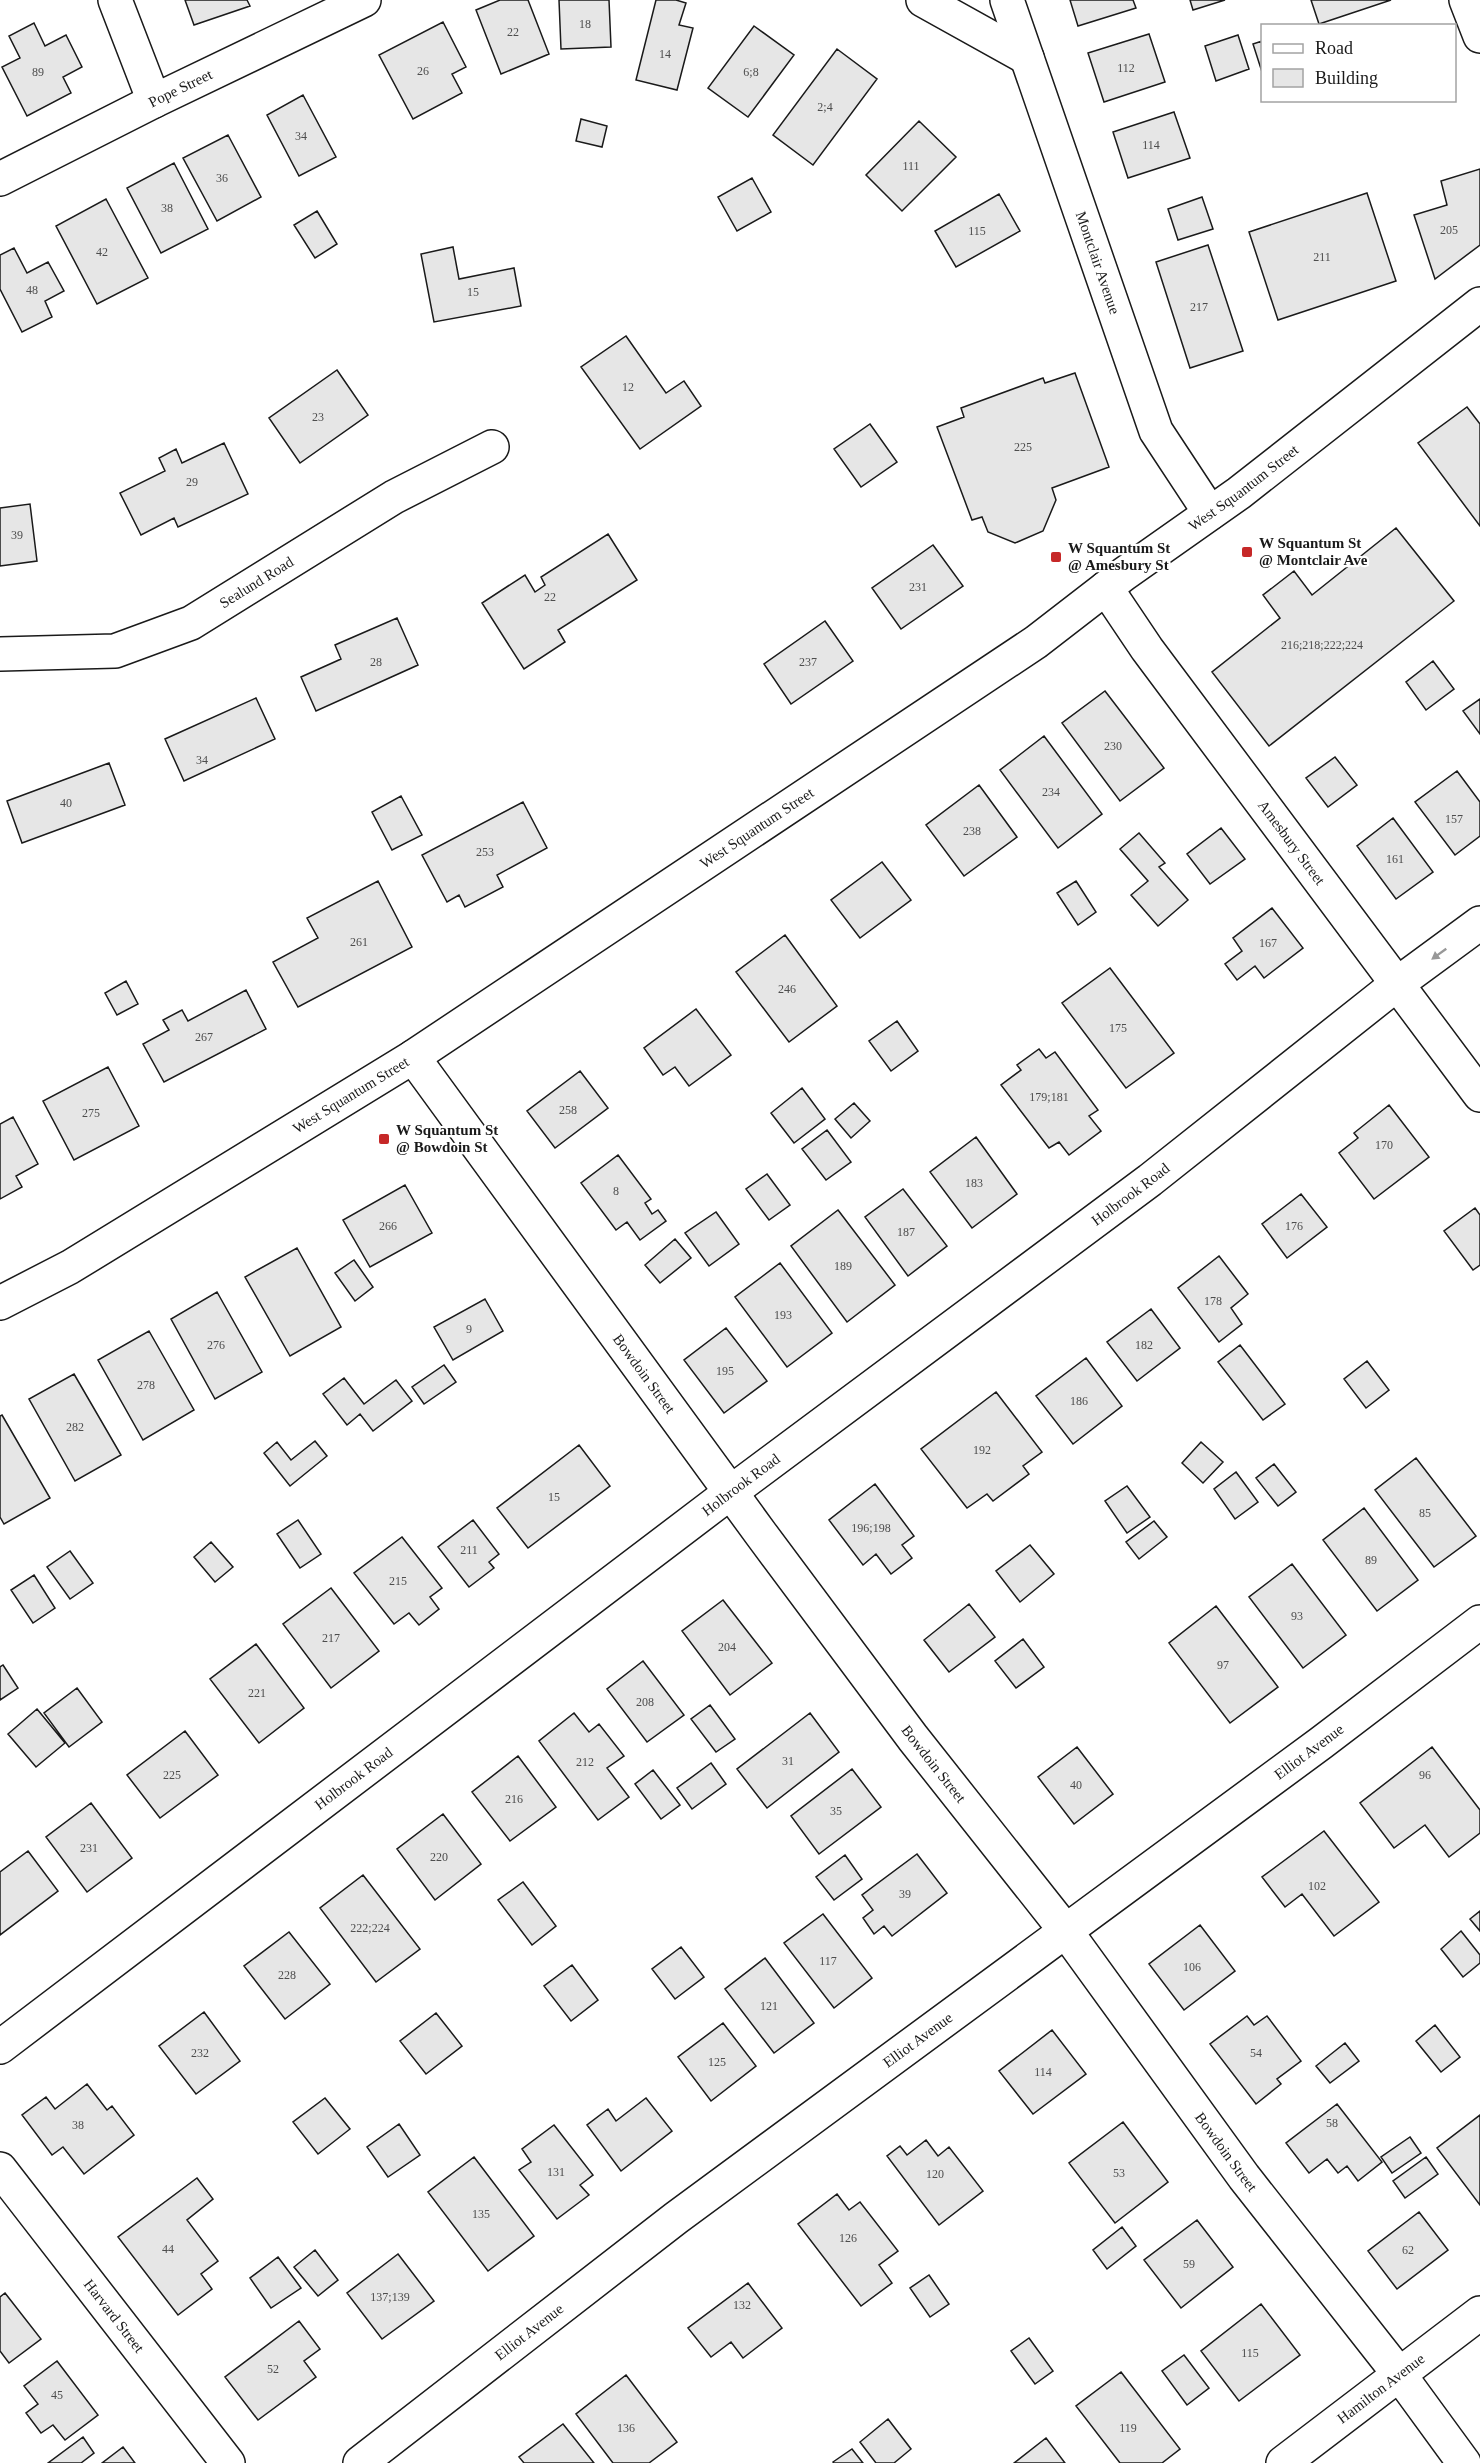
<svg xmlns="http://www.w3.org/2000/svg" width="1480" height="2463" font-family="Georgia,serif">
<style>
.building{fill:#e6e6e6;stroke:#1a1a1a;stroke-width:1.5}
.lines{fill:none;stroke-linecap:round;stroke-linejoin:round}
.minor-casing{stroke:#1a1a1a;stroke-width:36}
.tertiary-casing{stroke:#1a1a1a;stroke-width:36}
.secondary-casing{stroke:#1a1a1a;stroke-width:36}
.minor{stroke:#fff;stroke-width:33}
.tertiary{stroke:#fff;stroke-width:33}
.secondary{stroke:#fff;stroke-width:33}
.oneway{fill:#989898}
.poi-dot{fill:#c62828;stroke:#fff;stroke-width:2}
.labels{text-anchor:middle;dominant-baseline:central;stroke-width:4.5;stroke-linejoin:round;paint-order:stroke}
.number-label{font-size:12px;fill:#4d4d4d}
.street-label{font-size:15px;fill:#1a1a1a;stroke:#fff}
.poi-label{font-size:15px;font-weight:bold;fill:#1a1a1a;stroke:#fff;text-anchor:start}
</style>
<rect width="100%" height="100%" fill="#fff"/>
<!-- building -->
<path class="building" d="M185 0H247L250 6 194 25Z
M500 0H528L549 54 501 74 476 10Z
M559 0H609L611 47 561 49Z
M656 0H676L686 3 679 25 693 28 677 90 636 80Z
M1070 0H1133L1136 8 1078 26Z
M1190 0H1225L1193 10Z
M1311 0H1391L1319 24Z
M443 22 466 67 452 74 462 93 413 119 379 55Z
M34 23 45 46 66 35 82 67 63 77 71 93 27 116 2 67 20 58 9 36Z
M754 26 794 55 748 117 708 88Z
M1149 34 1165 82 1104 102 1088 53Z
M1238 35 1249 69 1216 81 1205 46Z
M1262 41V72L1253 44Z
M837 49 877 79 813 165 773 135Z
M303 95 336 157 299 176 267 115Z
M1174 112 1190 158 1128 178 1113 132Z
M581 119 607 126 602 147 576 141Z
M919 121 956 157 902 211 866 175Z
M228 135 261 197 217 221 183 158Z
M174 163 208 229 161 253 127 188Z
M1480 169V245L1435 279 1414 215 1447 205 1441 181Z
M752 178 771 212 737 231 718 197Z
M1367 193 1396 281 1278 320 1249 232Z
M999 194 1020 231 956 267 935 231Z
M1202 197 1213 229 1178 240 1168 209Z
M106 199 148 278 97 304 56 226Z
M317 211 337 244 315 258 294 225Z
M1208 245 1243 351 1190 368 1156 262Z
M453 247 459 279 514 268 521 306 434 322 421 254Z
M14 248 27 273 48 262 64 291 45 301 52 317 22 332 0 289V255Z
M626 336 666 393 684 381 701 406 640 449 581 367Z
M337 370 368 415 300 463 269 418Z
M1075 373 1109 467 1052 488 1056 500 1043 531 1015 543 988 532 982 517 972 520 937 427 964 417 961 408 1043 378 1045 383Z
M1467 407 1480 424V526L1418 443Z
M870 424 897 462 861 487 834 449Z
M224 443 248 494 178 527 174 518 141 535 120 493 165 471 159 458 176 449 182 463Z
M30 504 37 561 0 566V508Z
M1396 528 1454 601 1269 746 1212 672 1280 618 1263 595 1294 571 1312 595Z
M608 534 637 580 558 630 565 642 524 669 482 603 525 575 535 592 545 585 541 577Z
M933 545 963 586 901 629 872 588Z
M397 618 418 665 316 711 301 677 341 659 335 645Z
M825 621 853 661 791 704 764 664Z
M1433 661 1454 689 1426 710 1406 682Z
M1105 691 1164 768 1120 801 1062 723Z
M256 698 275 739 184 781 165 739Z
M1480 699V734L1463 711Z
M1044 736 1102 814 1058 848 1000 770Z
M1335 757 1357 785 1328 807 1306 778Z
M109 763 125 805 22 843 7 801Z
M1457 771 1480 802V836L1455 855 1415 802Z
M979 785 1017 837 964 876 926 825Z
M401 796 422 835 392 850 372 812Z
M523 802 547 848 497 875 503 887 465 907 459 895 447 902 422 855Z
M1393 818 1433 872 1396 899 1357 846Z
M1221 828 1245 859 1210 884 1187 854Z
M1139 833 1165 863 1159 867 1188 900 1158 926 1131 895 1148 881 1120 849Z
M882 862 911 900 860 938 831 900Z
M378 881 412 947 298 1007 273 962 318 938 307 918Z
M1076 881 1096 912 1078 925 1057 893Z
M1272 908 1303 948 1264 978 1255 966 1237 980 1225 964 1242 951 1233 938Z
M785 935 837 1006 789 1042 736 972Z
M1110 968 1174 1053 1126 1088 1062 1003Z
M126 981 138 1004 117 1015 105 993Z
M246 990 266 1029 164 1082 143 1044 169 1030 163 1020 182 1010 188 1021Z
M696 1009 731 1055 689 1086 675 1067 663 1075 644 1048Z
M897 1021 918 1051 891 1071 869 1041Z
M1039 1049 1046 1058 1055 1052 1098 1110 1089 1116 1101 1131 1069 1155 1059 1142 1049 1148 1001 1085 1021 1070 1017 1065Z
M108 1067 139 1126 74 1160 43 1101Z
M580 1071 608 1108 555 1148 527 1111Z
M802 1088 825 1119 794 1143 771 1113Z
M854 1103 870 1121 851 1138 835 1119Z
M1389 1105 1429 1157 1374 1199 1339 1153 1358 1138 1354 1133Z
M13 1117 38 1164 16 1176 22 1187 0 1199V1124Z
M827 1130 851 1162 826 1180 802 1149Z
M976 1137 1017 1194 972 1228 930 1172Z
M618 1155 651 1199 645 1203 652 1214 658 1210 666 1221 640 1240 627 1222 616 1230 581 1183Z
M767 1174 790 1205 769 1220 746 1189Z
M405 1185 432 1233 370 1267 343 1220Z
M903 1189 947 1246 908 1276 865 1217Z
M1301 1194 1327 1227 1287 1258 1262 1224Z
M1475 1208 1480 1215V1265L1473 1270 1444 1231Z
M838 1210 895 1285 847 1322 791 1246Z
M716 1212 739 1244 709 1266 685 1233Z
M675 1239 691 1258 660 1283 645 1265Z
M297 1248 341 1327 290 1356 245 1277Z
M1219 1256 1248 1294 1231 1308 1242 1324 1219 1342 1178 1288Z
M354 1260 373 1287 355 1301 335 1273Z
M780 1263 832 1333 787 1367 735 1297Z
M217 1292 262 1372 215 1399 171 1319Z
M485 1299 503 1331 453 1360 434 1327Z
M1151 1309 1180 1348 1137 1381 1107 1342Z
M726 1328 767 1381 724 1413 684 1360Z
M149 1331 194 1410 143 1440 98 1360Z
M1240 1345 1285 1404 1263 1420 1218 1362Z
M1086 1358 1122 1406 1073 1444 1036 1396Z
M1367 1361 1389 1390 1366 1408 1344 1379Z
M444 1365 456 1382 424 1404 412 1387Z
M74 1374 121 1455 75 1481 29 1399Z
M344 1378 364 1404 396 1380 412 1401 373 1431 360 1414 347 1425 323 1394Z
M996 1392 1042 1452 1023 1466 1029 1474 993 1501 987 1494 967 1508 921 1449Z
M2 1415 50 1498 4 1524 0 1517V1416Z
M315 1441 327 1456 290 1486 264 1453 277 1442 291 1460Z
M1201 1442 1223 1462 1203 1483 1182 1463Z
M579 1445 610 1486 528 1548 497 1508Z
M1416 1458 1476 1536 1434 1567 1375 1490Z
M1274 1464 1296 1492 1278 1506 1256 1478Z
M1236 1472 1258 1502 1235 1519 1214 1489Z
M875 1484 914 1536 902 1545 912 1558 891 1574 876 1554 863 1565 829 1520Z
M1127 1486 1150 1517 1127 1533 1105 1501Z
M1364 1508 1418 1580 1377 1611 1323 1540Z
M298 1520 321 1554 300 1568 277 1534Z
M473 1520 499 1554 489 1562 494 1568 469 1587 438 1547Z
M1154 1521 1167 1537 1139 1559 1126 1542Z
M402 1537 442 1588 430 1597 439 1609 419 1625 409 1613 394 1624 354 1573Z
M211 1542 233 1567 215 1582 194 1557Z
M1030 1545 1054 1574 1020 1602 996 1571Z
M70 1551 93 1583 70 1599 47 1567Z
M1292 1564 1346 1635 1303 1668 1249 1597Z
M34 1575 55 1608 33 1623 11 1590Z
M331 1588 379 1651 331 1688 283 1624Z
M723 1600 772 1663 730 1695 682 1631Z
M969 1604 995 1637 949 1672 924 1640Z
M1216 1606 1278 1687 1230 1723 1169 1643Z
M1023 1639 1044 1667 1016 1688 995 1661Z
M256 1644 304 1708 259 1743 210 1679Z
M643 1661 684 1715 647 1742 607 1689Z
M3 1665 18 1688 0 1700V1667Z
M77 1688 102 1722 69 1747 44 1713Z
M710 1705 735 1739 716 1752 691 1719Z
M37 1709 65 1743 36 1767 8 1734Z
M574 1713 589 1732 599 1724 624 1756 607 1768 629 1797 598 1820 539 1741Z
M810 1713 839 1752 767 1808 737 1769Z
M185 1731 218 1775 160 1818 127 1775Z
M1077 1747 1113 1794 1074 1824 1038 1777Z
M1432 1747 1480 1810V1833L1449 1857 1425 1825 1394 1848 1360 1803Z
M518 1756 556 1807 510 1841 472 1792Z
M711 1763 726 1784 692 1809 677 1788Z
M852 1769 881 1807 819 1854 791 1816Z
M653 1770 680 1805 661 1819 635 1784Z
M91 1803 132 1858 87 1892 46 1837Z
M443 1814 481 1864 435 1900 397 1849Z
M1324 1831 1379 1902 1334 1936 1302 1894 1285 1907 1262 1877Z
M28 1851 58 1891 0 1935V1872Z
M917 1854 947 1893 892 1936 884 1926 874 1934 863 1918 873 1910 862 1895Z
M845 1855 862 1879 834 1900 816 1877Z
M363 1875 420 1949 376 1982 320 1908Z
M523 1882 556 1926 532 1945 498 1900Z
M1480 1911V1931L1470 1919Z
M823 1914 872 1978 834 2008 784 1943Z
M1200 1925 1235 1971 1184 2010 1149 1964Z
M1461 1931 1480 1955V1963L1463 1977 1441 1949Z
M289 1932 330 1984 285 2019 244 1966Z
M681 1947 704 1977 675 1999 652 1969Z
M765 1958 814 2023 774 2053 725 1989Z
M572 1965 598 2000 571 2021 544 1986Z
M204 2012 240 2061 196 2094 159 2046Z
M436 2013 462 2046 426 2074 400 2041Z
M1247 2016 1254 2025 1267 2016 1301 2061 1277 2079 1281 2084 1256 2104 1210 2044Z
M723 2023 756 2066 711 2101 678 2057Z
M1435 2025 1460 2057 1441 2072 1416 2041Z
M1052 2030 1086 2074 1033 2114 999 2071Z
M1345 2043 1359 2061 1330 2083 1316 2066Z
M87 2084 107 2110 112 2106 134 2135 84 2174 63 2147 52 2155 22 2115 46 2097 55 2109Z
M325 2098 350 2129 318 2154 293 2122Z
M646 2098 672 2131 621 2171 587 2125 608 2109 616 2121Z
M1337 2104 1382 2162 1358 2181 1347 2166 1338 2173 1327 2159 1309 2173 1286 2143Z
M1480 2115V2205L1437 2148Z
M1123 2122 1168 2182 1115 2223 1069 2163Z
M399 2124 420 2155 388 2177 367 2147Z
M554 2125 593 2175 580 2185 589 2195 557 2219 519 2170 531 2162 522 2149Z
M1410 2137 1421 2153 1392 2173 1381 2157Z
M926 2140 938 2156 949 2147 983 2191 939 2225 887 2156 900 2146 907 2155Z
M474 2157 534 2236 488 2271 428 2192Z
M1426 2157 1438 2174 1405 2198 1393 2181Z
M197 2178 213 2199 187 2220 218 2261 201 2274 212 2289 178 2315 118 2237Z
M837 2194 849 2210 860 2202 898 2251 879 2265 892 2283 861 2306 798 2224Z
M1419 2212 1448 2250 1397 2289 1368 2251Z
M1197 2220 1233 2267 1181 2308 1144 2260Z
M1122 2227 1136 2246 1107 2269 1093 2250Z
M315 2250 338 2280 318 2296 294 2267Z
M398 2254 434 2301 382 2339 347 2293Z
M278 2257 301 2288 271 2308 250 2278Z
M929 2275 949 2304 930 2317 910 2288Z
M748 2283 782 2328 743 2358 731 2342 711 2357 688 2328Z
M5 2293 41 2339 9 2363 0 2351V2297Z
M1261 2304 1300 2355 1239 2401 1201 2351Z
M299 2321 320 2349 304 2361 316 2377 258 2420 225 2377Z
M1029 2338 1053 2371 1035 2384 1011 2351Z
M1184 2355 1209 2388 1187 2405 1162 2371Z
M57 2361 98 2415 65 2440 53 2425 41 2433 26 2413 38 2404 24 2386Z
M1121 2372 1180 2449 1162 2463H1120L1076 2406Z
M626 2375 677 2442 649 2463H613L576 2414Z
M888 2419 911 2449 894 2463H876L860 2442Z
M563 2424 594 2463H524L519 2457Z
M83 2437 94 2453 81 2463H48Z
M1046 2438 1065 2463H1014Z
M123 2447 135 2463H102Z
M852 2449 863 2463H834L833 2462Z"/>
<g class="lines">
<!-- minor casing -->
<g class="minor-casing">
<g id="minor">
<path d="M115 0 154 101"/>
<path d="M923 0 1027 58"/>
<path id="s1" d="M1007 0 1156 431 1210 513"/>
<path d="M1466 0 1480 36"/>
<path id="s2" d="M0 179 154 101 364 0"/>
<path id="s3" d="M1106 588 1147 649 1480 1095"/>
<path id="s4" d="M0 654 115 651 191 623 394 497 492 447"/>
<path id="s5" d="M413 1057 761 1534 913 1738 1065 1930 1244 2177 1399 2374 1464 2463"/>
<path id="s6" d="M0 2047 731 1492 1150 1180 1397 984 1480 923"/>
<path id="s7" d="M360 2463 676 2218 1321 1743 1480 1622"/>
<path id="s8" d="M1283 2463 1480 2313"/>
</g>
</g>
<!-- tertiary casing -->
<g class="tertiary-casing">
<g id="tertiary">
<path id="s9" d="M0 2169 228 2463"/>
</g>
</g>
<!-- secondary casing -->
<g class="secondary-casing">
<g id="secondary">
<path id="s10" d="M0 1303 70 1267 413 1057 1036 642 1124 574 1239 493 1480 304"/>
</g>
</g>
<!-- minor -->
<use href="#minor" class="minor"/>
<!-- tertiary -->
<use href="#tertiary" class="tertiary"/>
<!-- secondary -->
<use href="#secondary" class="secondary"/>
</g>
<!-- one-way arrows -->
<defs><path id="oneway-solid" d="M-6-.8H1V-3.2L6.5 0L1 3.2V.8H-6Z" transform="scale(1.5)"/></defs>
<use class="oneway" href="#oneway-solid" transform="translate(1439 954) rotate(144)"/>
<!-- markers -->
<g class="poi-dot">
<rect x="1241" y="546" width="12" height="12" rx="3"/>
<rect x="1050" y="551" width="12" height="12" rx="3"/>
<rect x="378" y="1133" width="12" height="12" rx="3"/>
</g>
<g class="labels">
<!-- number labels -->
<g class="number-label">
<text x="585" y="24">18</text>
<text x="513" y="32">22</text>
<text x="665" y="54">14</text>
<text x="1126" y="68">112</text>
<text x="423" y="71">26</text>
<text x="38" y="72">89</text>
<text x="751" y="72">6;8</text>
<text x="825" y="107">2;4</text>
<text x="301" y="136">34</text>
<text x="1151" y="145">114</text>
<text x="911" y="166">111</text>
<text x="222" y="178">36</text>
<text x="167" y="208">38</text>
<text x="1449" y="230">205</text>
<text x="977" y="231">115</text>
<text x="102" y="252">42</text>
<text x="1322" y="257">211</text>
<text x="32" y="290">48</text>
<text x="473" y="292">15</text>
<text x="1199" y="307">217</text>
<text x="628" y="387">12</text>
<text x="318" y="417">23</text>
<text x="1023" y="447">225</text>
<text x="192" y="482">29</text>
<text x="17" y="535">39</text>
<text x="918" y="587">231</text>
<text x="550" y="597">22</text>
<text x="1322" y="645">216;218;222;224</text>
<text x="376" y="662">28</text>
<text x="808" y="662">237</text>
<text x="1113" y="746">230</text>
<text x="202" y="760">34</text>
<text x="1051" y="792">234</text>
<text x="66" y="803">40</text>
<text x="1454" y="819">157</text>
<text x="972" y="831">238</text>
<text x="485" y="852">253</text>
<text x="1395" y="859">161</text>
<text x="359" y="942">261</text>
<text x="1268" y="943">167</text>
<text x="787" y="989">246</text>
<text x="1118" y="1028">175</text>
<text x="204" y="1037">267</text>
<text x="1049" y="1097">179;181</text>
<text x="568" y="1110">258</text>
<text x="91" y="1113">275</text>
<text x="1384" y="1145">170</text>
<text x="974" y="1183">183</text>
<text x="616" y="1191">8</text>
<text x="388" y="1226">266</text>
<text x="1294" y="1226">176</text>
<text x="906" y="1232">187</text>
<text x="843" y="1266">189</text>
<text x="1213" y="1301">178</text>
<text x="783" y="1315">193</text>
<text x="469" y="1329">9</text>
<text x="216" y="1345">276</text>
<text x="1144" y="1345">182</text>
<text x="725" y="1371">195</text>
<text x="146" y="1385">278</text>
<text x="1079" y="1401">186</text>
<text x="75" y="1427">282</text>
<text x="982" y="1450">192</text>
<text x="554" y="1497">15</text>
<text x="1425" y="1513">85</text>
<text x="871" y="1528">196;198</text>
<text x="469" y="1550">211</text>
<text x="1371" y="1560">89</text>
<text x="398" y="1581">215</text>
<text x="1297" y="1616">93</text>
<text x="331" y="1638">217</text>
<text x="727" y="1647">204</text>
<text x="1223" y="1665">97</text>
<text x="257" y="1693">221</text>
<text x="645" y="1702">208</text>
<text x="788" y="1761">31</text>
<text x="585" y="1762">212</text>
<text x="172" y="1775">225</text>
<text x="1425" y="1775">96</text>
<text x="1076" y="1785">40</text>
<text x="514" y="1799">216</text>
<text x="836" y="1811">35</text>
<text x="89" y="1848">231</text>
<text x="439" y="1857">220</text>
<text x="1317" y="1886">102</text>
<text x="905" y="1894">39</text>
<text x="370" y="1928">222;224</text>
<text x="828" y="1961">117</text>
<text x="1192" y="1967">106</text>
<text x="287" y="1975">228</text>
<text x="769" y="2006">121</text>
<text x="200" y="2053">232</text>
<text x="1256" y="2053">54</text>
<text x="717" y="2062">125</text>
<text x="1043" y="2072">114</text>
<text x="1332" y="2123">58</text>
<text x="78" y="2125">38</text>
<text x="556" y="2172">131</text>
<text x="1119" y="2173">53</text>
<text x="935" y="2174">120</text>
<text x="481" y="2214">135</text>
<text x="848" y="2238">126</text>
<text x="168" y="2249">44</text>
<text x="1408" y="2250">62</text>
<text x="1189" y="2264">59</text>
<text x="390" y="2297">137;139</text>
<text x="742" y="2305">132</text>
<text x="1250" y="2353">115</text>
<text x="273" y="2369">52</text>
<text x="57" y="2395">45</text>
<text x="626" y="2428">136</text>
<text x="1128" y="2428">119</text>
</g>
<!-- street labels -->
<g class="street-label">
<text stroke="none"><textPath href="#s2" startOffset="202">Pope Street</textPath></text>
<text stroke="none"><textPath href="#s1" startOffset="278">Montclair Avenue</textPath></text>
<text stroke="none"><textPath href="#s10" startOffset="1488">West Squantum Street</textPath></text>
<text stroke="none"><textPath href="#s4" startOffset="273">Sealund Road</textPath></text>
<text stroke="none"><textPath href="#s10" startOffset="894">West Squantum Street</textPath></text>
<text stroke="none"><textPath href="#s3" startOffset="315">Amesbury Street</textPath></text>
<text stroke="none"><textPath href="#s10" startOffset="408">West Squantum Street</textPath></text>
<text stroke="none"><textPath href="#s6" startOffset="1416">Holbrook Road</textPath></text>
<text stroke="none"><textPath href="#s5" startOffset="392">Bowdoin Street</textPath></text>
<text stroke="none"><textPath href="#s6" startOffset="930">Holbrook Road</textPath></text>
<text stroke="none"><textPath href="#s7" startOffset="1186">Elliot Avenue</textPath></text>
<text stroke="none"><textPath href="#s5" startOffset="878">Bowdoin Street</textPath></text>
<text stroke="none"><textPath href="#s6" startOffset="444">Holbrook Road</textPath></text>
<text stroke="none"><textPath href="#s7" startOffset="700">Elliot Avenue</textPath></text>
<text stroke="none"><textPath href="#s5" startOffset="1364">Bowdoin Street</textPath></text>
<text stroke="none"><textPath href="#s9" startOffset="186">Harvard Street</textPath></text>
<text stroke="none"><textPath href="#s7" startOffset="214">Elliot Avenue</textPath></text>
<text stroke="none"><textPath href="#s8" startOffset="123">Hamilton Avenue</textPath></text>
</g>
<!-- poi labels -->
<g class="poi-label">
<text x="1259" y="543">W Squantum St<tspan x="1259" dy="17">@ Montclair Ave</tspan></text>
<text x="1068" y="548">W Squantum St<tspan x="1068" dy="17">@ Amesbury St</tspan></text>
<text x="396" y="1130">W Squantum St<tspan x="396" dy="17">@ Bowdoin St</tspan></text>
</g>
</g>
<!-- legend -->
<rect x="1261" y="24" width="195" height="78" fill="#ffffff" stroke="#a3a3a3" stroke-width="1.5"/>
<rect x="1273" y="44" width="30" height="9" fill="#ffffff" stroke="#a3a3a3" stroke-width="1.5"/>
<text x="1315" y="54" font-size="18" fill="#1a1a1a">Road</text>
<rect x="1273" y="69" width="30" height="18" fill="#e6e6e6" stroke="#a3a3a3" stroke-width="1.5"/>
<text x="1315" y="84" font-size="18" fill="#1a1a1a">Building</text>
</svg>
